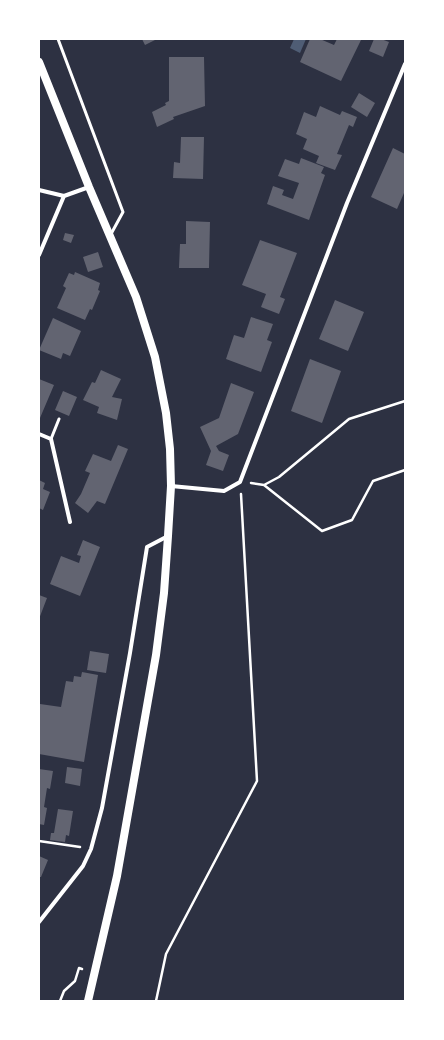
<svg xmlns="http://www.w3.org/2000/svg" width="444" height="1040" font-family="'Fira Sans',sans-serif">
<style>
.water{fill:#4f5d75}
.building{fill:#626471}
.lines{fill:none;stroke-linecap:round;stroke-linejoin:round}
.path{stroke:#fff;stroke-width:2.5}
.service{stroke:#fff;stroke-width:3}
.minor{stroke:#fff;stroke-width:4}
.secondary{stroke:#fff;stroke-width:8}
</style>
<rect width="100%" height="100%" fill="#2d3142"/>
<!-- water -->
<path class="water" d="M294 39H306L300 53 290 48Z"/>
<!-- building -->
<path class="building" d="M142 39H157L145 45Z
M310 39H320L334 45 337 39 361 40 341 81 300 62Z
M374 39H381L389 42 383 57 369 51Z
M169 57H204L205 106 173 117 174 119 157 127 152 112 166 105 165 103 169 101Z
M359 93 375 103 367 117 351 107Z
M320 106 340 115 342 111 357 117 353 127 349 125 337 154 342 155 335 170 316 163 319 156 303 149 307 139 296 134 304 112 316 117Z
M181 137H204L203 179 173 178 174 162 180 163Z
M393 148 405 154V193H404L397 209 371 197Z
M301 158 324 167 321 173 325 175 309 220 267 204 273 186 284 190 282 195 293 199 299 183 278 176 285 159 299 164Z
M186 221 210 222 209 268H179L180 244H186Z
M65 233 74 235 71 243 63 240Z
M260 240 297 253 280 297 285 299 279 314 261 307 266 294 242 285Z
M98 252 103 267 88 272 83 257Z
M75 272 100 283 98 290 100 291 92 310 90 309 85 320 57 308 66 288 63 286 69 273 74 275Z
M335 300 364 312 348 351 319 339Z
M251 317 273 324 267 340 272 342 261 372 226 359 234 335 244 338Z
M53 318 81 331 70 356 63 353 61 359 39 350Z
M310 359 341 371 322 423 291 411Z
M101 370 121 379 112 397 122 399 117 420 97 413 99 407 83 400 92 382 95 383Z
M39 379 54 385 40 418H39Z
M231 383 254 392 238 434 216 446 219 451 229 455 223 471 206 465 211 451 200 427 219 418Z
M63 391 77 397 69 416 55 410Z
M118 445 128 449 105 504 97 501 88 513 75 503 81 494 90 473 85 471 93 454 111 461Z
M39 480 45 483 43 489 50 492 43 510 39 508Z
M83 540 100 547 80 596 50 584 61 556 79 563 81 556 77 555Z
M39 595 47 598 39 619Z
M90 651 109 654 106 673 87 670Z
M82 672 98 675 84 762 39 754V711L40 704 61 707 66 681 73 682 74 676 81 677Z
M67 767 82 769 80 786 65 783Z
M39 769 53 771 50 789 47 788 44 807 47 808 44 825 39 824Z
M58 809 73 811 69 836 66 835 65 842 50 840 51 833H54Z
M39 856 48 860 41 877H39Z"/>
<g class="lines">
<!-- path -->
<path class="path" d="M251 483 264 485 279 477 349 419 405 401
M264 485 322 531 352 520 373 481 405 470
M39 841 80 847
M60 1001 64 991 75 981 79 968 82 969
M156 1001 166 954 257 781 241 494"/>
<!-- service -->
<path class="service" d="M58 39 123 212 111 234
M51 439 59 419"/>
<!-- minor -->
<path class="minor" d="M39 190 64 196 89 187
M39 255 64 196
M39 434 51 439 70 522
M171 486 224 491 240 482 347 203 405 64
M39 922 83 866 91 849 102 808 130 653 147 547 168 536"/>
<!-- secondary -->
<path class="secondary" d="M39 62 89 187 136 297 155 357 166 413 170 449 171 486 168 536 164 593 156 655 117 876 88 1001"/>
</g>
<!-- border -->
<rect width="444" height="1040" fill="none" stroke="#ffffff" stroke-width="80"/>
</svg>
